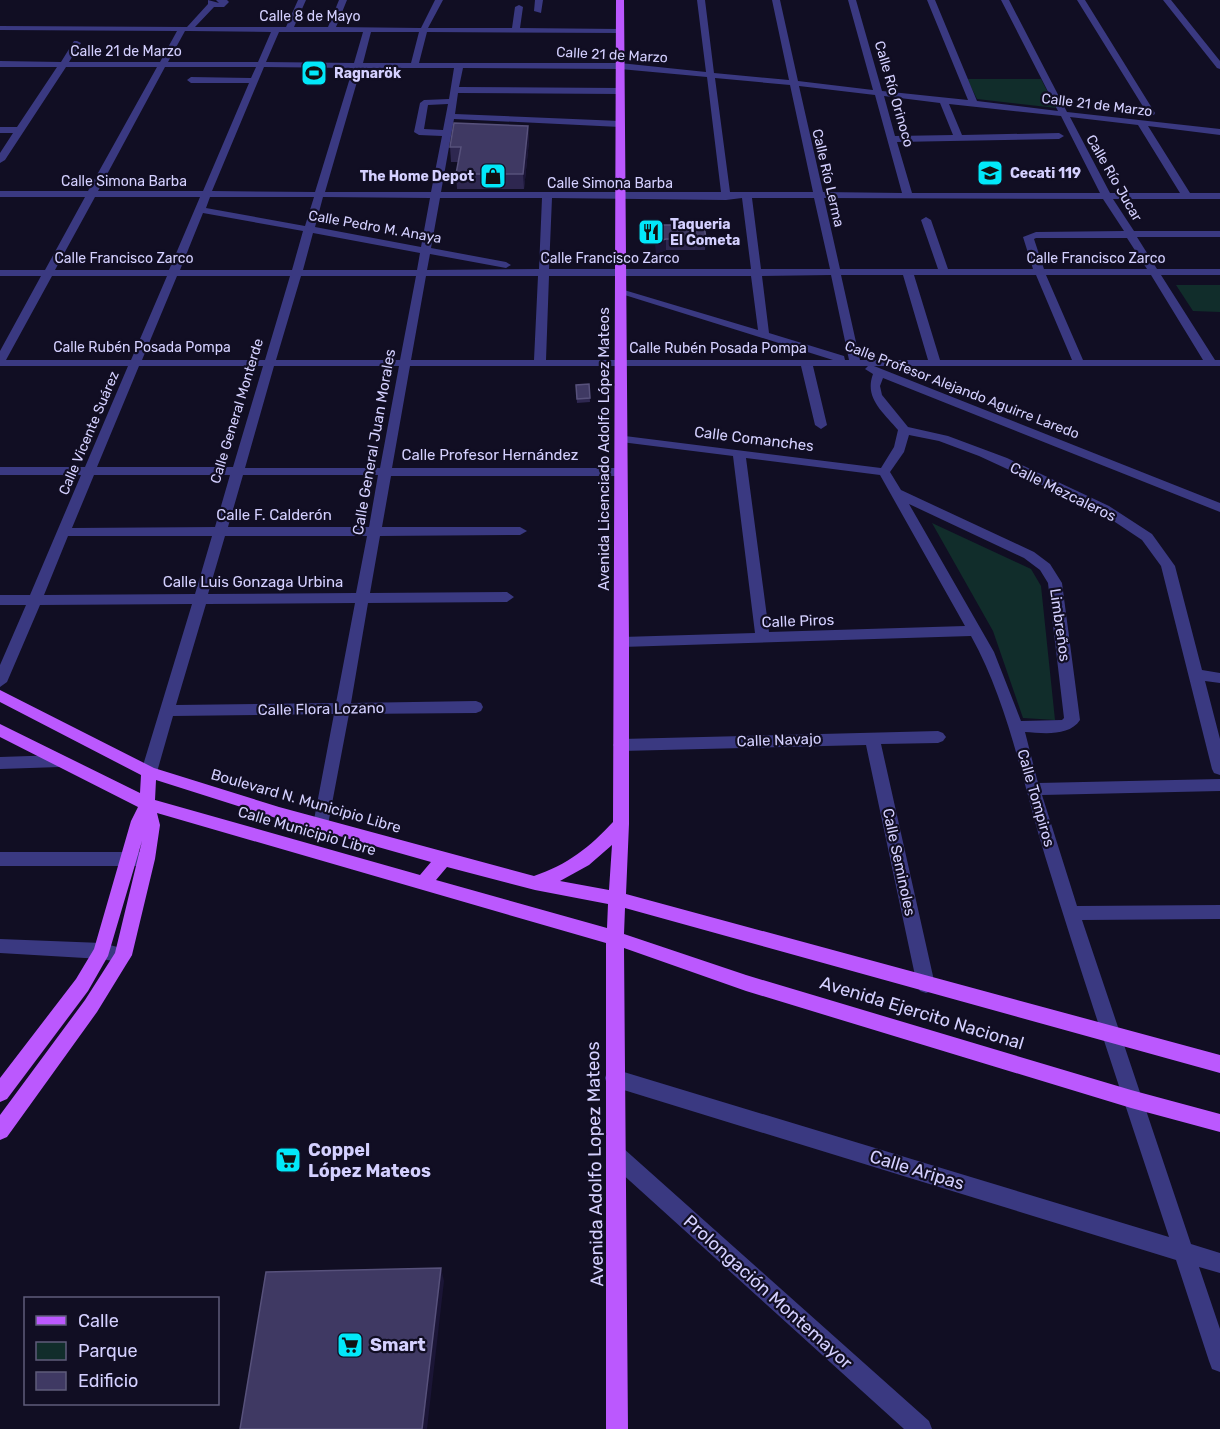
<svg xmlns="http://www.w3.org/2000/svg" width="1220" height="1429" font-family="Rubik,sans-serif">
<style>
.green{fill:#112d2b}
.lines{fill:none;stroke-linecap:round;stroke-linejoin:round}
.minor{fill:#3a3981;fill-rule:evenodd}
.major{fill:#bb58fe;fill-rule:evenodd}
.wall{fill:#2e2750}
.shaded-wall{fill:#1b1536}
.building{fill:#3f3963;stroke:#57517b;stroke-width:1.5}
.labels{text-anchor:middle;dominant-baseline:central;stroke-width:4.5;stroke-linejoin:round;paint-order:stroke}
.far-street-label{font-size:14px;fill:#d4d0ff;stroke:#110e23}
.far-poi-label{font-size:14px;font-weight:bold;fill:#d4d0ff;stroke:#110e23;text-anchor:start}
.street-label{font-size:15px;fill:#d4d0ff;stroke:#110e23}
.near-street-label{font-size:18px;fill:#d4d0ff;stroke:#110e23}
.near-poi-label{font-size:18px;font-weight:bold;fill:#d4d0ff;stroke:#110e23;text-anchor:start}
</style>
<rect width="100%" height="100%" fill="#110e23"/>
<!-- green -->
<path class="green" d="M967 79H1041L1056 108 977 99Z
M1176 285H1220V312L1193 311Z
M932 523 1031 569 1041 586 1055 720 1023 718 993 631Z"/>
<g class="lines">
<!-- minor -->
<path class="minor" d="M208 0 219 3 216 0H227L229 2 224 7H214L195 27H286L298 0H306L294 27H328L339 0H347L336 27 421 28 435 0H443L428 28H512L515 7 519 5 523 7 520 28 620 29 624 31 620 33 427 32 419 63H620L706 72 697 0H705L714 73 789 80 772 0H780L798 81 873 90 848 0H856L882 91 968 100 927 0H935L977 101 1058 111 1001 0H1009L1067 112 1220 129V135L1148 126 1190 193H1220V199H1113L1134 231H1220V237H1137L1157 269H1220V275H1161L1215 360H1220V366H874L1220 503V512L883 378 880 386 882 395 908 427 948 436 1007 458 1109 506 1152 534 1175 566 1202 670 1220 673V683L1205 681 1220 739V775L1214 773 1212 769 1161 566 1142 540 1100 512 979 456 939 441 909 435 904 452 890 472 901 490 1034 552 1050 564 1062 583 1080 720C1069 737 1042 733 1025 732L1038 783 1220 779V791L1042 795 1077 906 1220 905V919L1082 920 1191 1244 1220 1253V1273L1199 1267 1220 1329V1372L1212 1369 1209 1361 1176 1260 614 1087 607 1084 605 1078 607 1072 614 1069 1169 1237C1127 1110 1084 983 1045 856 1023 784 1008 702 971 636L622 647 615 642 622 637 755 633 733 456 621 442 615 438 617 435 881 468 894 447 898 430C883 412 864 398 873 374L865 369 868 366H813L827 425 821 429 815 425 801 366H410L392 468H621L627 472 621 476H391L382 527H520L527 531 520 535 380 536 370 593 507 592 514 597 507 602 368 603 351 703 476 701 481 703 483 707 481 711 476 713 349 714 327 830 321 831 315 830 313 825 334 714 173 716 157 772 155 776H143L141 772 192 604 40 605 7 682 0 687V665L26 605H0V595H30L81 475H0V467H85L128 366H0V351L41 276H0V270H45L85 197H0V191H88L157 67H66L5 160 0 163V153L13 133H0V127H17L57 67H0V61L61 62 74 41H77L81 43 69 62H160L177 31 0 30V26L187 27 208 4ZM185 31H189L271 32 258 62H168ZM279 32H363L354 63 266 62ZM371 32H419L411 63H363ZM165 67H256L251 78 191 77 187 80 191 83H249L203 191H98ZM264 67 353 68 315 192 212 191ZM361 68H454L449 99 424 100 420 103 414 132 419 135 442 136 431 192H325ZM463 68 620 69 707 77 721 192H441L454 119 620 127 624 124 620 121 455 114 458 93 620 94 624 91 620 88 459 87ZM715 78 790 85 813 192H730ZM799 86 875 95 902 193 823 192ZM884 96 940 103 953 135 895 136ZM448 104 443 130 424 129 428 105ZM949 104 1061 116 1100 193H912L897 142 1059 139 1064 136 1059 133 962 135ZM1070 117 1138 125 1180 193H1110ZM95 197H200L169 270H55ZM210 197H314L305 226 206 208ZM323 197 430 198 421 247 315 227ZM440 198H542L539 269 427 270 430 254 506 268 511 265 506 262 431 248ZM552 198 726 200 742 198 751 269H549ZM752 198H814L830 269H761ZM824 198 1103 199 1124 231 1036 232 1023 237 1033 269H948L931 220 926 217 921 220 938 269H840ZM203 213 303 231 292 270H180ZM313 233 420 253 417 270H303ZM1036 238H1127L1147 269H1044L1034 239ZM831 275 849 360H845L844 356 769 333 762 276ZM841 275H903L928 360H860ZM914 275H1036L1072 360H940ZM1046 275H1151L1203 360H1083ZM52 276H167L131 360H6ZM177 276H290L265 360H142ZM301 276H416L400 360H276ZM426 276H538L534 360H411ZM549 276H751L758 330 624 290H616L615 292 833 360H546ZM139 366H263L233 467H97ZM274 366H399L380 468H245ZM746 458 880 475 965 626 769 632ZM94 475H230L215 527 72 528ZM243 475H378L369 527H228ZM909 504 1024 558 1040 570 1048 583 1064 718 1062 720 1021 721 994 652ZM68 536H212L195 594 44 595ZM225 536H367L356 593 208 594ZM355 603 336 703 176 705 206 604Z
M535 0H543L541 13 534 11Z
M1077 0H1085L1155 113 1154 115 1147 113Z
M1163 0H1171L1220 61V69L1217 68Z
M938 731 943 733 946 737 943 741 938 743 881 744 935 985 932 991 926 993 920 991 917 985 866 745 621 751 616 749 613 745 616 741 621 739Z
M60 755 65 757 68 761 65 765 60 767 0 769V757Z
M0 852H141L147 854 149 859 147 864 141 866H0Z
M0 939 102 943 129 950 132 955 129 960 123 963 102 959 0 953Z
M616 1146 623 1148 929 1421 932 1429H904L609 1162 606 1155 609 1148Z"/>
<!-- major -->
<path class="major" d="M616 0H624L629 642V824L626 894 1220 1055V1073L625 908 624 934 746 975 1131 1090 1220 1114V1132L1131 1108 746 991 624 948 628 1429H606V943L157 813 160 825 155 859 132 955 97 1012 7 1137 0 1140V1115L85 1000 115 953 142 841 108 956 88 991 7 1099 0 1102V1078L76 979 94 949 131 821 138 807 0 737V724L140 793 141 775 0 702V690L154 768 279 807 534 876C567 865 590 847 613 822ZM156 780 279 819 431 862 420 875 155 800ZM612 845 609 890 560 881 589 865ZM447 867 535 890 608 904 607 928 436 880Z"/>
</g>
<!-- wall -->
<path class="wall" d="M528 126 529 141 524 189H457L456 174 458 162H451L450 147Z
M655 225 706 239 705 250H666L656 254Z
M589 384 590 402 577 403 576 385Z"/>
<!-- shaded-wall -->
<path class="shaded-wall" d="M528 126 529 141 524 189 523 174Z
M666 239V250L656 254V242Z
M441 1268 444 1281 427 1429H422Z"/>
<!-- building -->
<path class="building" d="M454 123 528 126 523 174H456L461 147H450Z
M655 225H704L706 239H666L656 242Z
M589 384 590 398 577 399 576 385Z
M441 1268 422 1429H240L266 1272Z"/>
<!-- icons -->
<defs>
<g id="stadium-square" transform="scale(1.35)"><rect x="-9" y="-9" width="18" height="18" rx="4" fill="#02e8f9" stroke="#110e23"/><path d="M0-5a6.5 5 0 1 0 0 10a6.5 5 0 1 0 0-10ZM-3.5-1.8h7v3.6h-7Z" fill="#111"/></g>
<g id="school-square" transform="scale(1.35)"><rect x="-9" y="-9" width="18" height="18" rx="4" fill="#02e8f9" stroke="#110e23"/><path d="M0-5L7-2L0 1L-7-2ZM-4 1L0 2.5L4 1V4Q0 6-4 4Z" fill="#111"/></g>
<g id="shop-square" transform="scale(1.35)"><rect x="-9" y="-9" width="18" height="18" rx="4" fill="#02e8f9" stroke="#110e23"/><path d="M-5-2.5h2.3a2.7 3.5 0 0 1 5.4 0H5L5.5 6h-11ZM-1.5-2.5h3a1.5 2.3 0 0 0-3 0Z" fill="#111"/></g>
<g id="restaurant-square" transform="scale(1.35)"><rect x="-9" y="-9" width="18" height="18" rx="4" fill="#02e8f9" stroke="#110e23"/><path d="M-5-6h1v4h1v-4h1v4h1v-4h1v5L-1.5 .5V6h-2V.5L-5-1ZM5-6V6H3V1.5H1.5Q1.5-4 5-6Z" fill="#111"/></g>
<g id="supermarket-square" transform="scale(1.35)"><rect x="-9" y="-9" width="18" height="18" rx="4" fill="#02e8f9" stroke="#110e23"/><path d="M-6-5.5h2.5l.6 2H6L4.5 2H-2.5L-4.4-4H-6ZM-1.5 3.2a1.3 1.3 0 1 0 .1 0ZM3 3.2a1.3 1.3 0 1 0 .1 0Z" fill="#111"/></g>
</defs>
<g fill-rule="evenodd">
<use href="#stadium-square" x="314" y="73"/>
<use href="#school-square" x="990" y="173"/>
<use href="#shop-square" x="493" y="176"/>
<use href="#restaurant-square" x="651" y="232"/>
<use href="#supermarket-square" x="288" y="1160"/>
<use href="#supermarket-square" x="350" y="1345"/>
</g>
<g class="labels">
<!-- far-street labels -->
<g class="far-street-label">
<text x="310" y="16">Calle 8 de Mayo</text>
<text x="126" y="51">Calle 21 de Marzo</text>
<text transform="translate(612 55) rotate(3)">Calle 21 de Marzo</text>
<text transform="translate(894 94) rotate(74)">Calle Río Orinoco</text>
<text transform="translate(1097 105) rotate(7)">Calle 21 de Marzo</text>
<text transform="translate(828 178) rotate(77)">Calle Río Lerma</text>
<text transform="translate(1114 178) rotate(60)">Calle Río Jucar</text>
<text x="124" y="181">Calle Simona Barba</text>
<text x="610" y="183">Calle Simona Barba</text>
<text transform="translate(375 227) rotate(10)">Calle Pedro M. Anaya</text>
<text x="124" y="258">Calle Francisco Zarco</text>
<text x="610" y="258">Calle Francisco Zarco</text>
<text x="1096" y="258">Calle Francisco Zarco</text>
<text x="142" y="347">Calle Rubén Posada Pompa</text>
<text x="718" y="348">Calle Rubén Posada Pompa</text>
<text transform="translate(962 390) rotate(21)">Calle Profesor Alejando Aguirre Laredo</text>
<text transform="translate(237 411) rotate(-73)">Calle General Monterde</text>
<text transform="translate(89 433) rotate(-67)">Calle Vicente Suárez</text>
</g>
<!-- far-poi labels -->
<g class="far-poi-label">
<text x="334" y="73">Ragnarök</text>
<text x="1010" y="173">Cecati 119</text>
<text x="474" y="176" text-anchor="end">The Home Depot</text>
<text x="670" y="224">Taqueria<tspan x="670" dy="16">El Cometa</tspan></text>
</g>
<!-- street labels -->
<g class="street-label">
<text transform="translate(754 439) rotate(7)">Calle Comanches</text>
<text transform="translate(374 442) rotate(-80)">Calle General Juan Morales</text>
<text transform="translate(604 449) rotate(-90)">Avenida Licenciado Adolfo López Mateos</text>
<text x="490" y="455">Calle Profesor Hernández</text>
<text transform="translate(1063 492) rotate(26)">Calle Mezcaleros</text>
<text x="274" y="515">Calle F. Calderón</text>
<text x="253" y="582">Calle Luis Gonzaga Urbina</text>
<text transform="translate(798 621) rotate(-2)">Calle Piros</text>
<text transform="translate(1060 625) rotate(82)">Limbreños</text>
<text transform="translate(321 709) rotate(-1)">Calle Flora Lozano</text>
<text transform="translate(779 740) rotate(-2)">Calle Navajo</text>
<text transform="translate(1036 798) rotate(74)">Calle Tompiros</text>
<text transform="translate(306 801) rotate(16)">Boulevard N. Municipio Libre</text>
<text transform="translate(307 831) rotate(16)">Calle Municipio Libre</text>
<text transform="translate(899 862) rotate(78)">Calle Seminoles</text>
</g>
<!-- near-street labels -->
<g class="near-street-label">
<text transform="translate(922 1013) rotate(17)">Avenida Ejercito Nacional</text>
<text transform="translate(595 1164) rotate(-91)">Avenida Adolfo Lopez Mateos</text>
<text transform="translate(917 1170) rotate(17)">Calle Aripas</text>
<text transform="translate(768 1292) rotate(42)">Prolongación Montemayor</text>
</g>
<!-- near-poi labels -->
<g class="near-poi-label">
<text x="308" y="1150">Coppel<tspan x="308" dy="21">López Mateos</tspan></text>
<text x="370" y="1345">Smart</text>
</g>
</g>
<!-- legend -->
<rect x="24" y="1297" width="195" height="108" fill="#110e23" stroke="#5f5c7b" stroke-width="1.5"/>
<rect x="36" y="1316" width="30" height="9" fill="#bb58fe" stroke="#5f5c7b" stroke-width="1.5"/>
<text x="78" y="1327" font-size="18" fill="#d4d0ff">Calle</text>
<rect x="36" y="1342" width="30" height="18" fill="#112d2b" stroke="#5f5c7b" stroke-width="1.5"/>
<text x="78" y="1357" font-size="18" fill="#d4d0ff">Parque</text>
<rect x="36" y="1372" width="30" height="18" fill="#3f3963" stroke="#5f5c7b" stroke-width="1.5"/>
<text x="78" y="1387" font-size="18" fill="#d4d0ff">Edificio</text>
</svg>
